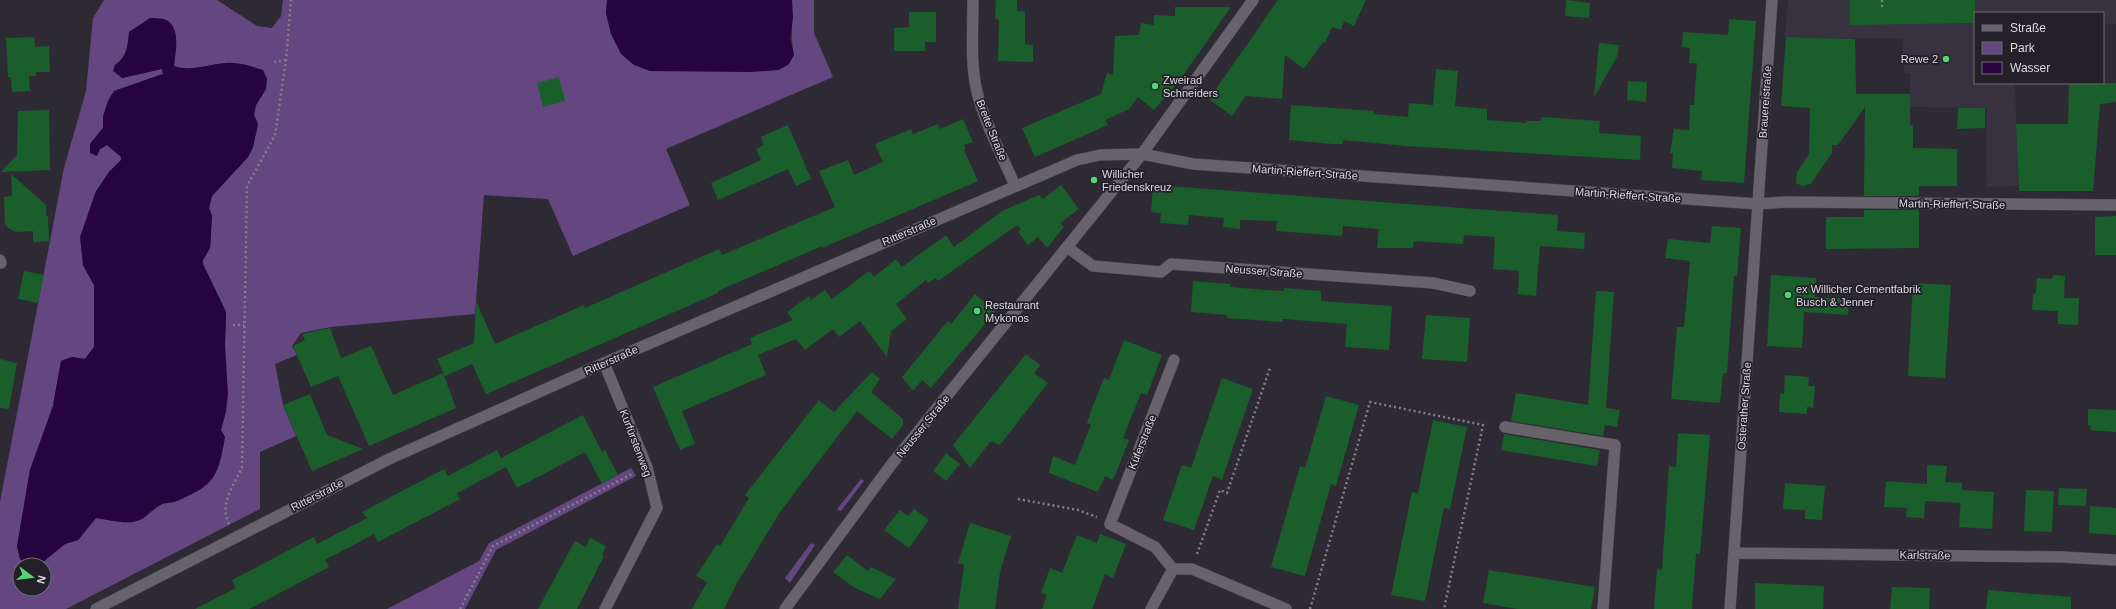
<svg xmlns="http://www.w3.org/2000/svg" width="2116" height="609" font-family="Arial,sans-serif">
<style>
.built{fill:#383140}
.green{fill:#644681;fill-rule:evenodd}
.water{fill:#27033f}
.building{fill:#1a5e2b}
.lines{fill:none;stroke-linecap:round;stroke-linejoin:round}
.service-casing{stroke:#49464e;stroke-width:12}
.minor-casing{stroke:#49464e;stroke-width:12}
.tertiary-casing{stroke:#49464e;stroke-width:12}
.path{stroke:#848088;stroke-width:2.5;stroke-dasharray:2 3;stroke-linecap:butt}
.service{stroke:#67626c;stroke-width:11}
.minor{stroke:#67626c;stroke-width:11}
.tertiary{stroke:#67626c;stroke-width:11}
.poi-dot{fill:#53d672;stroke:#242029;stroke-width:1.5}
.labels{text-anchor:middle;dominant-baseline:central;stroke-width:3.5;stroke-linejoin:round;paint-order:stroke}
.poi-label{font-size:11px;fill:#dcd9df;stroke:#242029;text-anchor:start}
.street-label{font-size:11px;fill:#dcd9df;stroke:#242029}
</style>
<rect width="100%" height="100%" fill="#2e2a33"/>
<!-- built -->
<path class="built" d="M1788 0H2116V24H2103V13H1975V83H2015L2018 186 1987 187 1986 108 1910 107V73H1904L1902 39 1785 37Z"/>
<!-- green -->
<path class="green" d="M104 0H217L257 26 272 28 281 16 283 0H607L606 14 794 55C790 37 793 19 792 0H814V33L833 77 666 149 690 205 573 256 548 199 484 195 475 314 331 327 301 333 292 346 297 355 275 364 283 405 296 436 260 452V509L66 609H0V502L64 168 86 91 93 18ZM129 32 176 46 174 66 183 70 226 63 266 89 256 105 254 115 258 124 253 147 248 157 212 196 209 208 212 216 210 248 203 260V264L226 312 225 345 226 411 221 430 175 502 162 504 141 519 129 522 96 518 78 540 65 544 44 561 35 565H44V589H20V565H25L20 559 17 546 30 470 53 406 61 361 72 357 85 359 94 347V285L83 265 109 172 121 160V156L107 145 100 149 96 156 90 144 103 128V117L108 101 114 91 163 74 162 69 122 78 115 65C127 57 128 45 129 32Z
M631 468 636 476 496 550 465 609H387L479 561 489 543Z
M861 479 864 481 841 511 837 509Z
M811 543 815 545 790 583 785 578Z"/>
<!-- water -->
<path class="water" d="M607 0H792L793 18 790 39 794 55 789 64 779 70 749 72 650 71 634 65 621 54 611 34 606 14Z
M150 18C155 18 164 18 168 21 181 30 175 54 174 66 191 72 209 64 226 63 240 62 250 66 263 70L267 79 266 89 256 105 254 115 258 124 253 147 248 157 212 196 209 208 212 216 210 248 203 260V264L226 312 225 345 228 394 226 411 221 430 225 437C218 477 215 485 177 501 172 503 166 502 162 504 154 507 149 515 142 519 130 526 110 520 96 518L78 540 65 544 44 561 35 565H25L20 559 17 546 30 470 53 406 61 361 72 357 85 359 94 347V285L83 265 80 237 96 191 109 172 121 160V157L107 145 100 149 97 156 90 153V144L103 128V117L108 101 114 91 163 74 162 69 122 78 113 71 115 65C127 58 128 45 129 32Z"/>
<!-- building -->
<path class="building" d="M996 0H1017V11H1025V44L1033 45V62L998 61 999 20 995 19Z
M1278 0H1366L1354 26 1344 21 1341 30 1332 27 1325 43 1323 42 1304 69 1285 55 1282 99 1246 96 1232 116 1209 99Z
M1566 0 1590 3 1589 18 1565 16Z
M1850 0H1975V23L1850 25Z
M1175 7H1231L1179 81 1154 110 1138 97 1129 109 1105 120 1108 125 1035 157 1022 128 1101 94 1107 73 1113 75 1115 36 1139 35 1141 23 1154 25V15L1175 16Z
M909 12H936V42H925V51H894V28L909 27Z
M1729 19 1756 21 1744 183 1701 180 1702 171 1672 168 1673 153H1670L1674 129 1689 130 1690 105H1694L1697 63H1689L1690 48 1682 47 1683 32 1728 35Z
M34 37 35 47 49 46 50 72H36V76H29L30 91 12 92 11 77H8L6 38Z
M1786 37 1855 39 1856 94H1910V125H1913V148L1957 149V186H1919V196H1864L1865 107 1838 145H1832V153L1811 184 1802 186 1796 183 1797 172 1809 154 1810 108 1781 106Z
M1599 43 1619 45 1618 55 1594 97Z
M1436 69 1458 71 1455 106 1487 109V120L1526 123 1527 121H1541V117L1600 121 1599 133 1641 136 1640 160 1406 146 1343 140 1342 144H1333L1289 140 1291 105 1374 111V114L1408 117 1409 103 1433 105Z
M559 77 565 101 543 107 537 83Z
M1628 81 1647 82 1646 102 1627 100Z
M2069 83H2116V102L2100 104 2093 191H2019L2016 124H2068Z
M1958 108H1985V128L1957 129Z
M49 110 50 170 1 172 17 155 18 111Z
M963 119 973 142 964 145 966 149 964 150 978 181 822 248V246L734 284 718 291V293L486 394 472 364 445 376 437 359 474 343 476 301 495 344 584 305 585 308 719 249 722 255 835 207 819 171 848 160 854 175 883 162 875 144 911 129 913 134 938 124 940 129Z
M788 125 811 179 796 186 788 169 718 200 711 183 761 160 756 149 764 145 761 137Z
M11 174 46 205V216H48L49 241 33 242V231L16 232 8 228 5 224 4 197 12 196Z
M1061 185 1079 209 1060 223 1064 227 1047 248 1038 237 1028 245 1018 232 1021 229 1017 225 938 281 936 278 928 283 926 280 896 304 907 319 891 331 887 357 860 321 839 337 833 329 805 350 796 339 758 355 766 375 682 411 695 444 680 450 653 387 752 344 750 338 793 320 787 312 809 296 811 300 825 290 832 299 869 271 874 277 896 259 902 267 946 235 954 247 1002 211 1039 195 1043 199Z
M1153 185 1558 215 1557 231 1585 233 1584 249 1540 246 1536 296 1518 294 1519 271 1493 269 1495 237 1464 235 1463 244 1414 241 1413 248H1377L1379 229 1343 226 1342 236 1317 234 1276 231 1277 221 1240 220V229L1223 227 1224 218 1189 215 1188 225 1160 223 1161 213 1151 212Z
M1864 210H1919V248L1826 249V217H1864Z
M2116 216V255H2095V217Z
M1712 226 1741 228 1737 276H1734L1727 373H1723L1720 403 1671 399 1677 327H1684L1690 261 1665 258 1668 239 1710 243Z
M24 271 44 275 38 303 18 299Z
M1771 275 1816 278 1815 297 1849 299 1848 315 1804 312 1802 348 1767 346Z
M2054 275 2065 276 2064 298H2079L2078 325 2058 324V311L2032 310 2033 295 2036 292 2037 278 2051 279Z
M1193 281 1231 284 1230 287 1266 290 1284 291V288L1321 291V301L1392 306 1389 350 1345 347 1347 324 1283 319 1282 322 1227 318V315L1191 312Z
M1913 283 1951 285 1945 378 1908 376Z
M1596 291 1614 292 1606 408 1620 410 1617 427 1605 425 1603 436 1511 421 1516 393 1588 405Z
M975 294 996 311 931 388 922 380 913 391 902 377 948 321 951 324Z
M1426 315 1470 318 1467 362 1422 359Z
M330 328 341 358 371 346 393 395 443 373 456 408 369 446 338 376 311 387 293 346 305 340 302 334Z
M1124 340 1162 355 1147 395 1141 393 1123 438 1129 440 1113 480 1105 476 1098 492 1049 473 1053 456 1075 465 1091 425 1087 423 1092 408 1104 378 1109 380Z
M1026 354 1040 365 1034 373 1048 383 1000 445 991 441 970 468 953 445Z
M0 359 17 363 9 409 0 408Z
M872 372 880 379 871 392 903 419V425L892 439 857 411 780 512 737 583 724 609H692L707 582 696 576 717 544 720 546 728 533 749 498 745 495 819 400 834 412Z
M1785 375 1809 377 1808 386H1815L1813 408 1807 407V414L1779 412 1780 394H1784Z
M1222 378 1253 389 1222 480 1213 476 1194 530 1163 520 1182 465 1191 468Z
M310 394 327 435 363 449 312 471 283 405Z
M1326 396 1359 405 1336 486 1331 484 1305 576 1271 567 1300 466 1305 468Z
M2088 409 2116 410V432L2090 430 2091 426 2088 425Z
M583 415 602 452 605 450 618 475 602 484 585 452 517 488 506 467 457 493 460 499 378 542 374 534 325 560 329 567 249 609H195L236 588 232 580 314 537 317 544 367 518 362 512 444 469 448 476 497 450 501 458Z
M1433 420 1467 427 1450 509 1444 508 1425 601 1391 595 1412 492 1418 493Z
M1678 433 1710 435 1700 554H1696L1692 609H1654L1657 569 1662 570 1669 466 1676 467Z
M1504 434 1600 450 1597 466 1501 450Z
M946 453 960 464 946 481 933 471Z
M1927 465 1947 466 1945 482 1962 483V490L1994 492 1992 529 1959 527 1961 497V503L1925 501 1924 518 1906 517 1907 508 1884 507 1886 481 1927 484Z
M1785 483 1825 486 1822 520 1805 519V510L1783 509Z
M2059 488 2087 489 2086 506 2058 505Z
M2026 490 2054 491 2052 532 2024 531Z
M2090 506 2116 508V535L2089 533Z
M914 509 929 520 909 548 884 530 900 510 908 516Z
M970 523 1011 536 1000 572 995 609H958L964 565 958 563Z
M1100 534 1126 544 1113 578 1105 574 1092 609H1042L1047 595 1041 593 1050 568 1062 573 1077 535 1097 543Z
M590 538 606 546 602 555 604 556 577 609H538L575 541 586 547Z
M847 555 868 571 871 567 896 579 880 599 855 588 833 572Z
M1489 570 1595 587 1591 609H1518L1483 603Z
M1755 583 1824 586 1823 609H1755Z
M1892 587 1930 588 1929 609H1890Z
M1988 590 2071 597V609H1986Z"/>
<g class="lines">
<!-- service casing -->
<g class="service-casing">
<path id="service" d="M1505 427 1615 445 1603 609"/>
</g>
<!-- minor casing -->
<g class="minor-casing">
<path id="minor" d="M973 0C973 30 970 63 977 92 985 124 1002 155 1015 186
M1067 247 1093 266 1161 272 1171 264 1433 283 1470 291
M0 260 1 263
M604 363 647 467 657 508 605 609
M1734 553 2063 557 2116 560
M1173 569 1155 547 1110 524 1174 360
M96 609 389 459 604 363 1077 160 1100 155 1142 154
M1151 609 1173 569H1192L1286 609
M1730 609 1772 0"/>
</g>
<!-- tertiary casing -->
<g class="tertiary-casing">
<path id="tertiary" d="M1142 154 1193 164 1758 204 1785 202 2116 205
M785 609 891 465 1142 154 1253 0"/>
</g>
<!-- path -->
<path class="path" d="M1882 0V9
M274 62 286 60
M233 325H244
M1018 499 1078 510 1097 517
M229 524C219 504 233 486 242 468L247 186 275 135 286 60 291 0
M1197 554 1220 490 1227 493 1270 368
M460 609 493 546 632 474
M1310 609 1370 402 1483 425 1444 609"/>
<!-- service -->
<use href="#service" class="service"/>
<!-- minor -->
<use href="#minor" class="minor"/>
<!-- tertiary -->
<use href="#tertiary" class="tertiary"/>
</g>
<!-- markers -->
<g class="poi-dot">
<circle cx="1946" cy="59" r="4"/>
<circle cx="1155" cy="86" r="4"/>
<circle cx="1094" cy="180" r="4"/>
<circle cx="1788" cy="295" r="4"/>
<circle cx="977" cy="311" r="4"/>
</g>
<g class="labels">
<!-- poi labels -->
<g class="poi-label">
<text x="1938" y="59" text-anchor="end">Rewe 2</text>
<text x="1163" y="80">Zweirad<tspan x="1163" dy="13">Schneiders</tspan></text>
<text x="1102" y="174">Willicher<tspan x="1102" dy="13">Friedenskreuz</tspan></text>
<text x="1796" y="289">ex Willicher Cementfabrik<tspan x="1796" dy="13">Busch &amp; Jenner</tspan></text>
<text x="985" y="305">Restaurant<tspan x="985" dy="13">Mykonos</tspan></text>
</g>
<!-- street labels -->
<g class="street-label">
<text transform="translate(1765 102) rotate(-86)">Brauereistraße</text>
<text transform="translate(992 130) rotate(68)">Breite Straße</text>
<text transform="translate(1305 172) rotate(4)">Martin-Rieffert-Straße</text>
<text transform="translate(1628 195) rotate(4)">Martin-Rieffert-Straße</text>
<text transform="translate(1952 204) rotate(1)">Martin-Rieffert-Straße</text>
<text transform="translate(909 231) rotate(-23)">Ritterstraße</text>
<text transform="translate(1264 271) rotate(4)">Neusser Straße</text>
<text transform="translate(611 360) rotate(-24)">Ritterstraße</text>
<text transform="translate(1744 406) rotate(-86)">Osterather Straße</text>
<text transform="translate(923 426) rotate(-51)">Neusser Straße</text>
<text transform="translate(1142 442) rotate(-68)">Küferstraße</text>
<text transform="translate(636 443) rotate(69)">Kurfürstenweg</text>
<text transform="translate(317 495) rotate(-27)">Ritterstraße</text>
<text transform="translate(1925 555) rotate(1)">Karlstraße</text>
</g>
</g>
<!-- legend -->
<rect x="1974" y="12" width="130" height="72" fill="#242029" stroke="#6e6a72"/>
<rect x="1982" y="25" width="20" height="6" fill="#67626c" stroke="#6e6a72"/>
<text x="2010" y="32" font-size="12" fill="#dcd9df">Straße</text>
<rect x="1982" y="42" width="20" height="12" fill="#644681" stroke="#6e6a72"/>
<text x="2010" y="52" font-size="12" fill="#dcd9df">Park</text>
<rect x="1982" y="62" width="20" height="12" fill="#27033f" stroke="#6e6a72"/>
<text x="2010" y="72" font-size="12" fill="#dcd9df">Wasser</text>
<!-- north arrow -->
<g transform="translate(32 577) rotate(105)"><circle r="19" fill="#242029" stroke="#6e6a72"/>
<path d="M0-3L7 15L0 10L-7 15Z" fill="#53d672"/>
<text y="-6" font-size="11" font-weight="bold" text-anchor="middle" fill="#dcd9df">N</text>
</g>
</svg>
